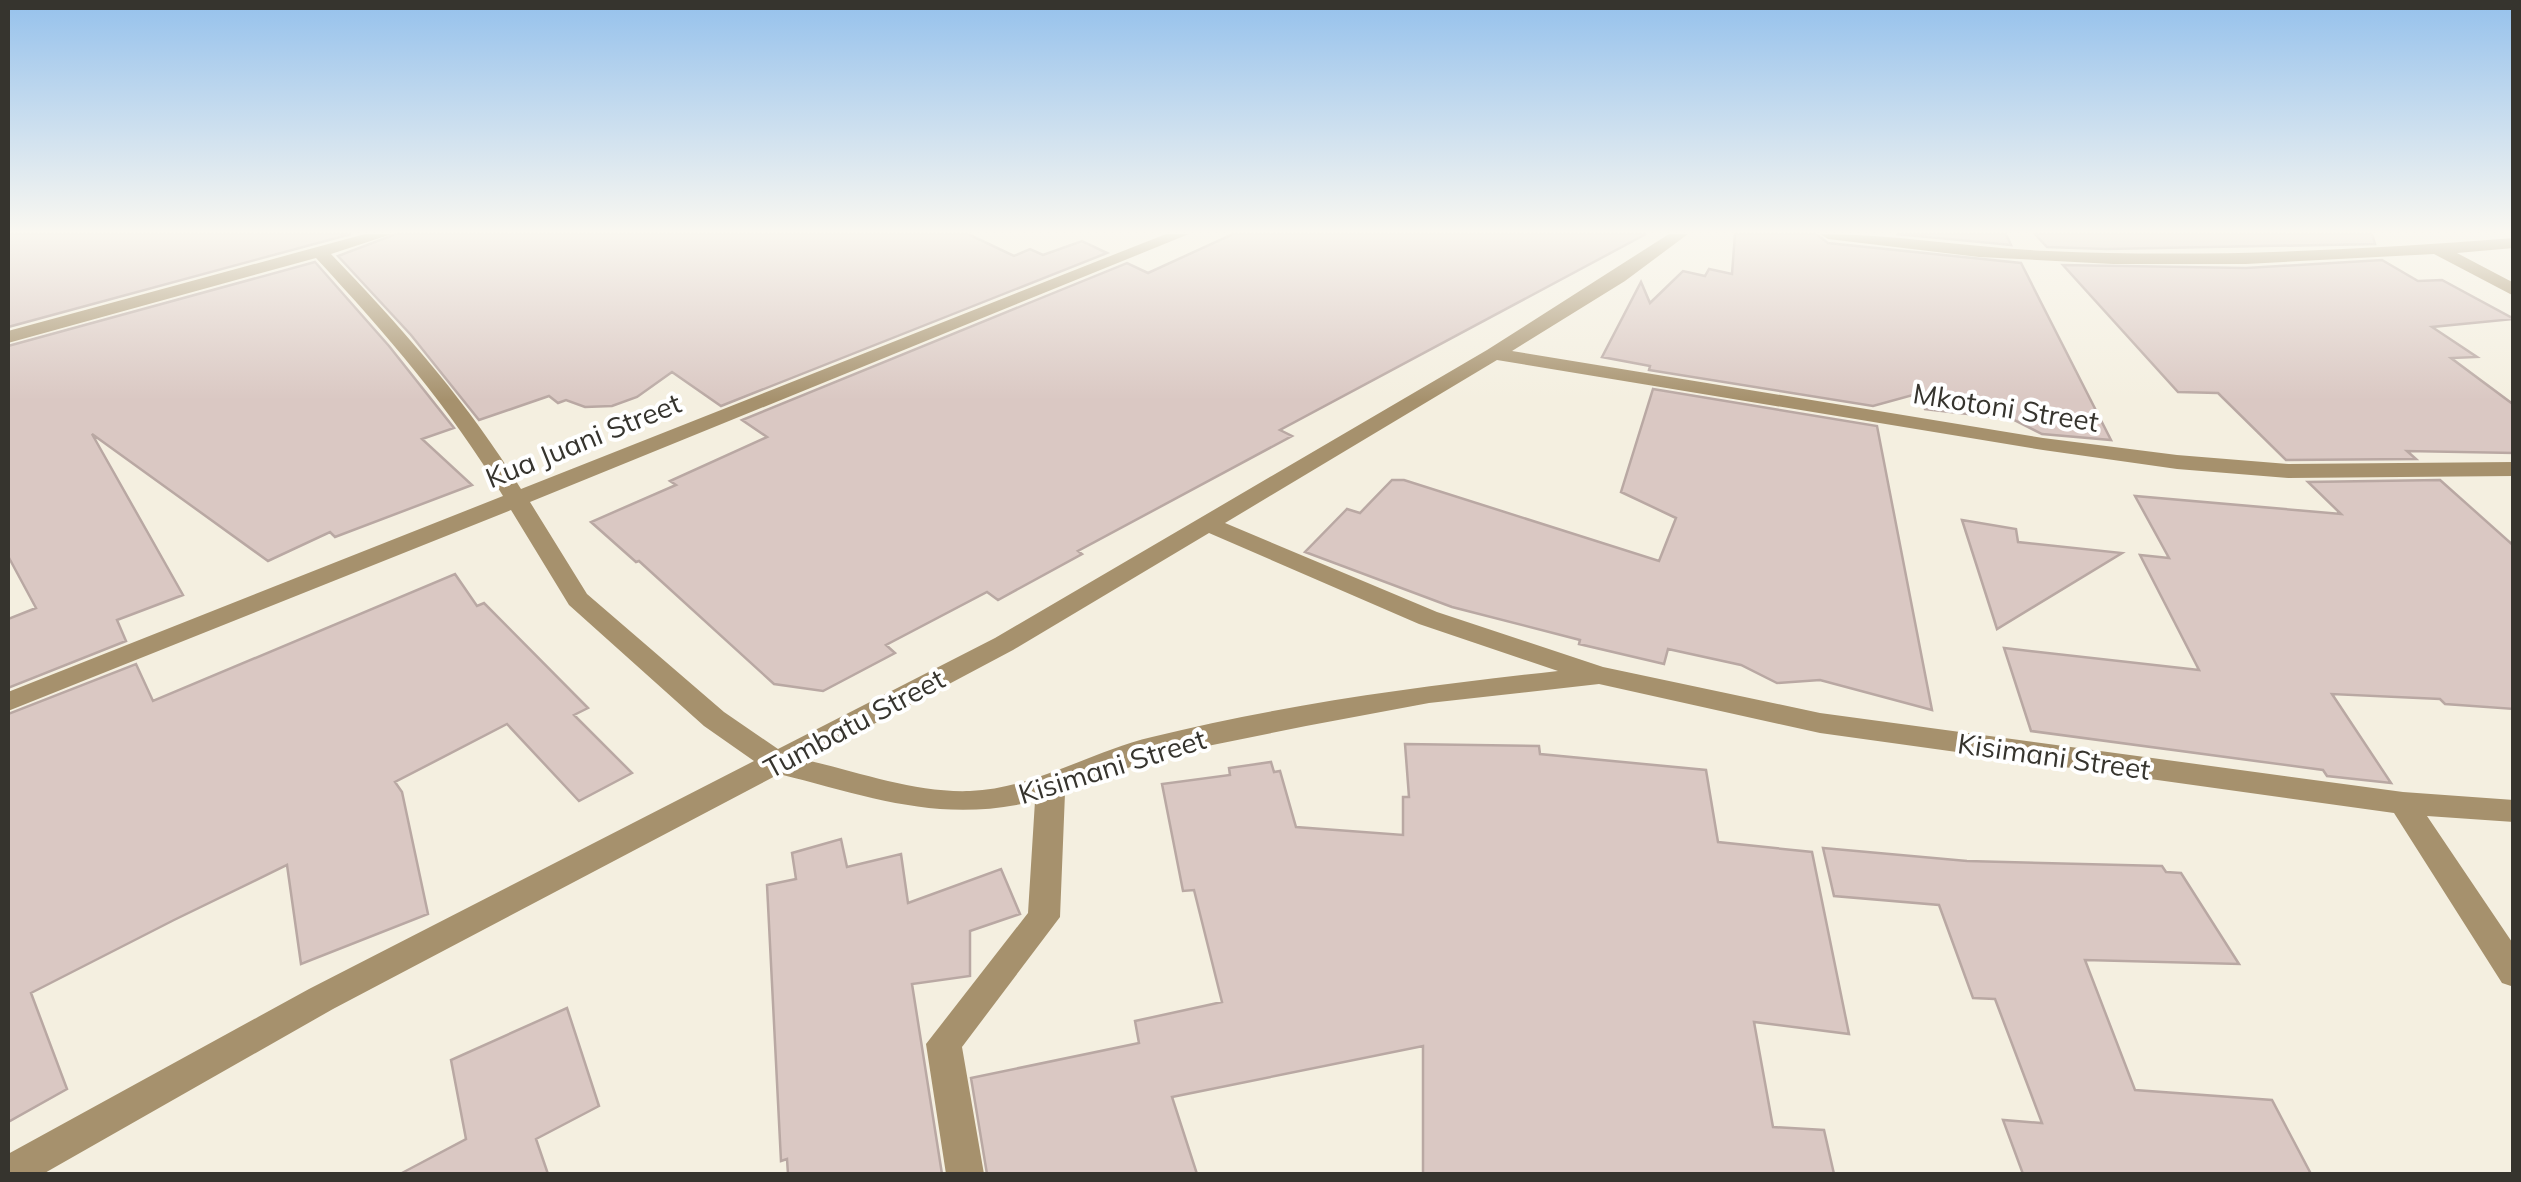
<svg xmlns="http://www.w3.org/2000/svg" width="2521" height="1182" font-family="Mulish,sans-serif">
<style>
.building{fill:#dac8c3;stroke:#b9a8a3;stroke-width:2.5}
.lines{fill:none;stroke-linecap:round;stroke-linejoin:round}
.minor{fill:#a6916d;fill-rule:evenodd}
.labels{text-anchor:middle;dominant-baseline:central;stroke-width:8;stroke-linejoin:round;paint-order:stroke}
.street-label{font-size:28px;fill:#36342e;stroke:#fff}
</style>
<rect width="100%" height="100%" fill="#f4efe0"/>
<!-- building -->
<path class="building" d="M8 234H351L8 327Z
M396 234H968L1014 256 1030 249 1043 255 1082 241 1107 253 721 406 672 372 637 397 612 406 585 407 566 400 558 403 549 396 479 420 411 335 338 256Z
M1233 234H1646L1280 430 1292 436 1078 551 1082 554 998 600 987 592 886 645 895 653 823 691 774 684 639 561 636 562 591 522 676 485 670 481 767 437 742 420 1127 263 1148 273Z
M1735 234H1816L1828 243 2021 263 2111 440 2042 434 2012 419 1925 409 1920 393 1873 406 1649 370 1650 366 1602 357 1641 282 1650 303 1683 271 1705 276 1709 269 1732 274Z
M1896 234H2006L2011 245 1991 243Z
M2035 234H2372L2375 244 2106 249 2047 247Z
M2382 260 2418 281 2442 280 2514 319 2432 327 2477 357 2451 358 2514 405V453L2407 451 2416 459 2286 460 2218 393 2178 392 2063 265 2246 268Z
M315 262 389 346 454 428 422 439 472 485 335 537 330 532 268 561 92 434 183 595 117 620 126 641 8 688V619L36 608 8 556V346Z
M1653 389 1877 426 1932 710 1820 680 1777 683 1741 665 1668 649 1664 664 1579 644 1580 640 1452 607 1305 552 1347 509 1360 513 1392 480H1404L1659 561 1676 518 1621 492Z
M2440 480 2514 546V709L2445 704 2440 699 2332 694 2391 783 2327 776 2323 770 2031 731 2004 648 2199 670 2140 555 2169 558 2135 496 2341 514 2308 482Z
M1962 520 2016 529 2018 542 2122 553 1997 629Z
M455 574 477 606 484 603 588 708 574 715 632 773 579 801 507 724 395 782 402 792 428 914 301 964 287 865 174 920 31 993 67 1089 8 1122V714L136 664 153 701Z
M1405 744 1539 746 1540 754 1706 770 1718 842 1812 852 1849 1034 1754 1022 1773 1127 1824 1130 1834 1174H1423V1046L1172 1097 1197 1174H987L971 1078 1139 1043 1135 1021 1222 1002 1194 890 1183 891 1162 784 1230 775 1229 768 1271 762 1274 772 1280 771 1296 827 1403 835V797H1409Z
M841 839 847 867 901 854 908 903 1001 869 1020 914 970 931V976L912 984 942 1174H788L787 1159 781 1161 767 885 796 879 792 853Z
M1823 848 1967 861 2162 866 2166 872 2181 873 2239 964 2085 960 2135 1090 2272 1100 2311 1174H2023L2003 1120 2042 1123 1995 999 1973 998 1939 905 1834 896Z
M567 1008 599 1106 536 1139 548 1174H400L466 1139 451 1060Z"/>
<g class="lines">
<!-- minor -->
<path class="minor" d="M365 234H392L331 254C402 328 467 401 521 489L1166 234H1189L530 502 587 594 724 712 778 749 995 638 1487 350 1669 234H1688L1625 281 1512 351 2043 438 2177 455 2288 464 2514 462V476L2288 478 2177 469 2043 450 1497 360 1225 523 1437 612 1603 667 1820 713 2403 792 2514 800V822L2427 816 2514 945V987L2502 983 2394 813 1820 733 1599 684 1429 703 1306 726 1158 756 1065 793 1060 917 962 1047 984 1174H946L926 1044 1028 913 1035 801C940 824 871 797 779 774L333 1009 43 1174H8V1154L309 989 754 761 704 726 569 605 511 510 8 711V692L503 496C449 406 387 335 316 258L8 343V331ZM1209 533 1419 624 1558 671C1422 686 1285 704 1152 737 1089 752 1036 788 970 791 915 793 859 772 806 760L1013 650Z
M1820 234C1896 234 1972 248 2048 251 2203 258 2359 250 2514 238V248L2457 253 2514 283V296L2434 254 2246 264H2113L1979 257 1828 239Z"/>
</g>
<!-- sky -->
<linearGradient id="sky" x2="0" y2="1"><stop stop-color="#95c1ec"/><stop offset="0.58" stop-color="#faf8f1"/><stop offset="1" stop-color="#faf8f1" stop-opacity="0"/></linearGradient>
<rect width="2521" height="400" fill="url(#sky)"/>
<g class="labels">
<!-- street labels -->
<g class="street-label">
<text transform="translate(2006 407) rotate(9)">Mkotoni Street</text>
<text transform="translate(583 440) rotate(-22)">Kua Juani Street</text>
<text transform="translate(854 723) rotate(-28)">Tumbatu Street</text>
<text transform="translate(2054 756) rotate(8)">Kisimani Street</text>
<text transform="translate(1112 766) rotate(-17)">Kisimani Street</text>
</g>
</g>
<!-- border -->
<rect width="2521" height="1182" fill="none" stroke="#36342e" stroke-width="20"/>
</svg>
